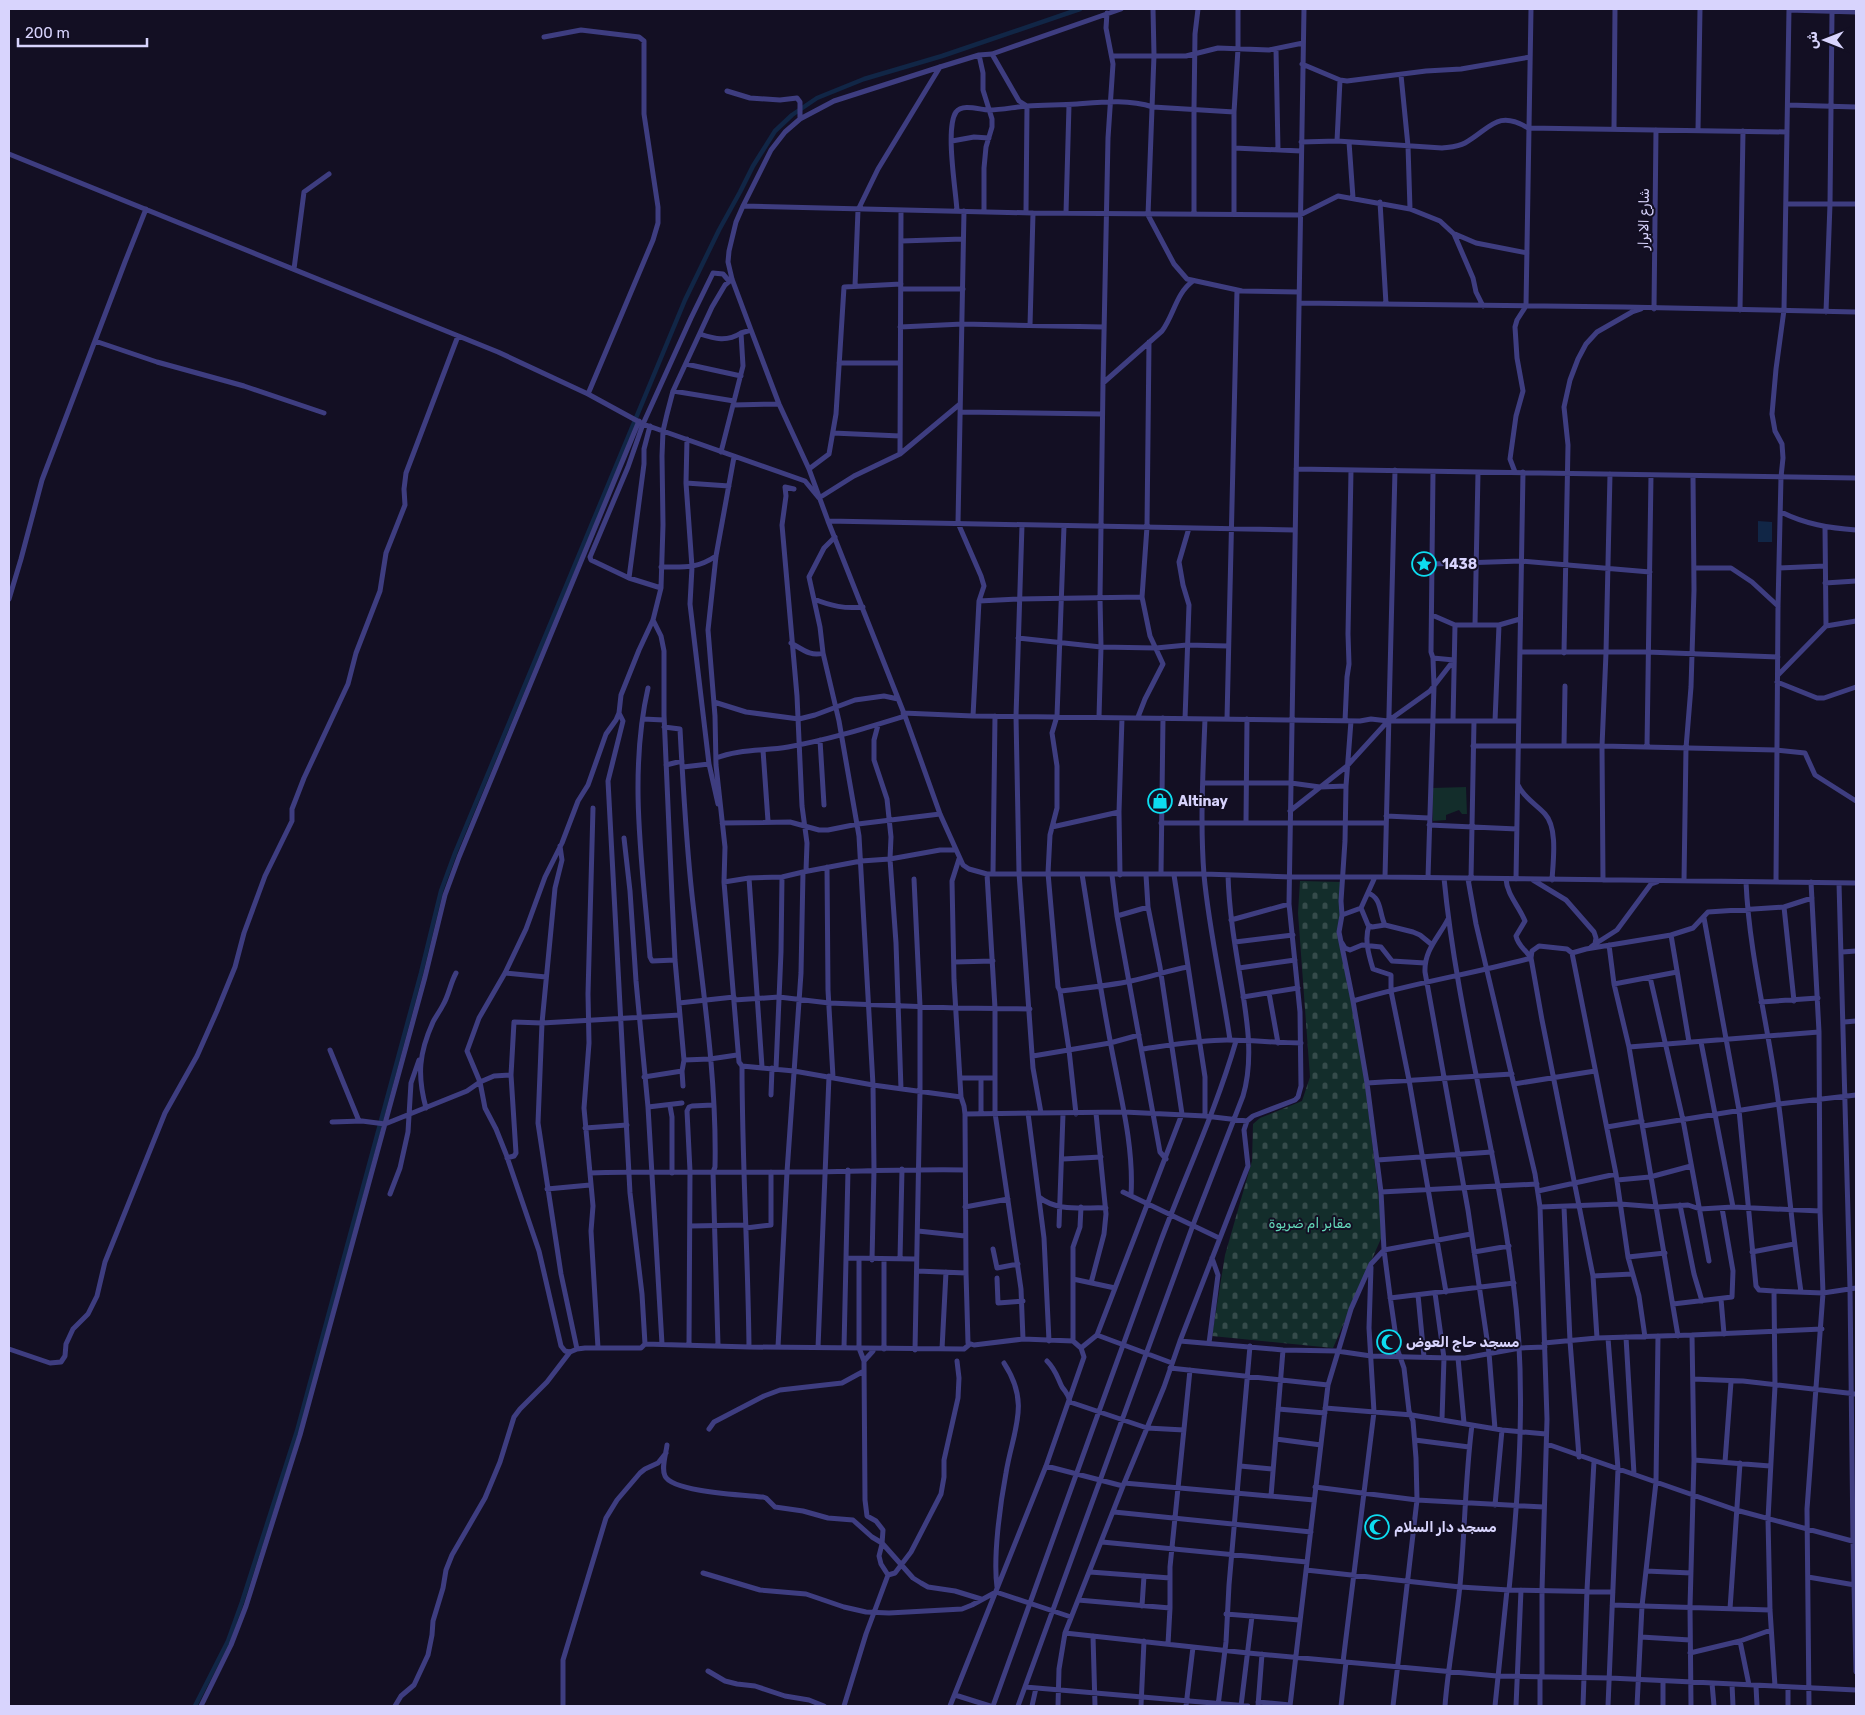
<svg xmlns="http://www.w3.org/2000/svg" width="1865" height="1715" font-family="Rubik,'Noto Sans Arabic',sans-serif">
<style>
.grass{fill:#132d2b}
.cemetery{fill:url(#cemetery-stones)}
.water{fill:#112646}
.lines{fill:none;stroke-linecap:round;stroke-linejoin:round}
.canal{stroke:#112646;stroke-width:4.5}
.minor{stroke:#3e3d80;stroke-width:5}
.labels{text-anchor:middle;dominant-baseline:central;stroke-width:4;stroke-linejoin:round;paint-order:stroke}
.street-label{font-size:14px;fill:#d8d4fd;stroke:#130f23}
.poi-label{font-size:14px;font-weight:bold;fill:#d8d4fd;stroke:#130f23;text-anchor:start}
.park-label{font-size:14px;fill:#64d9ba;stroke:#130f23}
</style>
<defs>
<pattern id="cemetery-stones" width="16" height="16" patternUnits="userSpaceOnUse" patternTransform="scale(1.25)"><rect width="16" height="16" fill="#132d2b"/><path d="M2 7V4a2 2 0 0 1 4 0v3zM10 15v-3a2 2 0 0 1 4 0v3z" fill="#354b4b"/></pattern>
</defs>
<rect width="100%" height="100%" fill="#130f23"/>
<!-- grass -->
<path class="grass" d="M1466 787 1467 814H1462L1459 810 1446 815V820L1433 821 1432 788Z"/>
<!-- cemetery -->
<path class="cemetery" d="M1300 881 1342 882 1339 935 1363 1065 1383 1234 1333 1348 1212 1336 1225 1255 1252 1161 1253 1124 1260 1118 1302 1101 1310 1077 1298 913Z"/>
<!-- water -->
<path class="water" d="M1758 521 1772 522V542H1758Z"/>
<g class="lines">
<!-- canal -->
<path class="canal" d="M195 1706 228 1641 242 1602 297 1431 421 973 441 891 455 853 685 300 719 230 740 192 753 166 775 131 792 115 817 98 864 79 942 56 1080 9"/>
<!-- minor -->
<path class="minor" d="M1121 9 992 54 979 55 940 67 834 101 800 119 785 132 771 150 743 206 736 222 729 251 728 262 732 279 751 330 779 404 809 469 828 521 905 716 940 814 963 865 969 869 987 874H1204L1291 877H1385L1856 883
M1153 9 1154 55 1148 215 1174 264 1187 279 1242 291 1299 292
M1789 10 1856 12
M544 37 581 30 639 37 644 41V114L658 207V223L653 240 588 394
M1276 49 1278 150
M992 54 1019 101 1027 106 1026 212
M979 55 983 73V90L992 119V127L986 147 984 168V211
M1112 56H1186L1218 48 1269 50 1303 43
M1302 64 1340 80 1347 81 1426 71 1461 69 1530 57
M1401 75 1408 146 1410 209
M727 91 750 98 780 100 797 98 800 102V119
M1788 105 1856 107
M1614 129 1615 9
M1698 130 1700 9
M952 141 974 137 989 138
M1337 141 1340 80
M1301 142 1337 141 1442 148C1449 147 1458 147 1465 143 1490 129 1497 109 1528 128L1787 132
M1349 142 1353 198
M1234 148 1301 151
M9 154 498 352 588 394 643 424 805 481 819 498 854 476 900 454 960 404
M1380 202 1386 304
M1786 204H1856
M743 206 1033 213 1300 215 1338 196 1410 209 1440 221 1454 234 1473 278 1476 292 1483 306
M957 211C956 191 945 128 956 112 963 103 980 110 989 110 1002 110 1014 107 1027 106 1044 105 1060 105 1077 104 1102 102 1128 99 1153 107L1234 112
M964 211 958 523 981 576 984 586 979 601
M1066 213 1069 105
M1194 213V109L1195 34 1198 9
M1234 214V112L1238 49V9
M1455 234 1476 243 1527 253
M901 241 963 239
M294 269 304 192 329 174
M732 279 725 285 712 307 673 391 667 414 663 431 662 456 663 525 661 588 653 620 639 650 621 695 619 713 616 720 606 734 588 785 578 801 562 843 545 877 526 929 505 973 479 1018 467 1051 480 1082 485 1108 496 1129 506 1154 539 1251 561 1346 565 1351 570 1352 577 1349 585 1348H641L645 1344 749 1347 964 1349 970 1344
M855 286 858 210 878 169 940 67
M901 289H963
M1299 303 1624 307 1856 312
M1654 309 1656 130
M1740 310 1743 131
M1826 312 1830 204 1832 12
M1030 326 1033 213
M900 327 963 324 1104 327
M700 334C715 339 727 342 741 333
M95 341 157 362 244 386 324 413
M839 363H899
M686 364 741 376
M1103 383 1162 331C1174 315 1176 293 1193 281
M673 391 734 401
M733 405 779 404
M960 412 1102 414
M833 433 900 436
M687 439 686 483 692 567 690 604 709 764 718 804
M721 452 743 366 741 333 751 330
M900 454 901 210
M734 457 716 556 708 630 715 716 716 765 725 847 724 882 739 1062 742 1066 794 1071 873 1085 961 1097 964 1106 965 1114 966 1273 968 1343 974 1345 1023 1339 1073 1341 1081 1348 1084 1357 1046 1466 950 1706
M809 469 829 454 836 414 844 287 901 284
M1296 469 1856 478
M1515 472 1510 459 1516 416 1523 391 1517 358 1515 327 1517 320 1526 306 1531 9
M686 483 729 486
M794 489 785 487 786 496 782 525 797 696 802 806 807 843 806 871
M1781 512C1805 524 1829 528 1856 530
M828 521 1295 530
M1022 525 1016 716 1019 873 1033 1068 1041 1113
M1064 526 1057 716 1052 733 1057 766V808L1050 835 1048 873 1058 987 1060 991 1069 1050 1076 1114
M1825 527 1826 626
M835 537 824 548 809 577 820 627 823 653 839 721 859 836 873 1085 874 1170 872 1260
M1432 564 1521 561 1650 572
M661 567C684 567 697 569 716 556
M1694 568H1731L1752 582 1778 606
M1779 568 1825 566
M629 578 644 464V449L650 426
M1825 583 1856 581
M661 588 629 578 591 560 590 557 628 467 643 424 691 318 713 273 723 274 729 281
M9 599 21 559 42 480 125 262 146 209
M814 599C831 606 845 609 863 607
M1432 615 1455 625H1499L1520 619
M653 620 661 636 664 651V715L672 897 675 960 684 1060 682 1071 683 1086
M1475 625 1478 472
M1018 638 1101 647 1156 648 1187 645 1228 646
M791 643C802 649 811 657 823 653
M1520 652H1647L1778 657
M1564 653 1568 445 1564 407 1570 380 1578 359 1586 344 1597 332 1632 312 1641 309
M1433 658 1454 660
M1778 675 1826 626 1856 621
M1777 682 1817 698H1824L1856 687
M648 688C628 776 643 868 650 957L652 961 675 960
M714 702 746 712 799 719 815 715 855 700 884 696 898 699
M619 713 623 721 608 781 630 1193 642 1294 645 1344
M903 713 973 716 1360 721 1371 719 1388 721H1518
M973 716 979 601 1019 599 1142 597
M1099 717 1101 647 1100 598 1103 383 1108 138 1113 64 1106 28 1107 13
M1138 717 1145 699 1163 664 1150 636 1142 597 1147 527 1149 342
M643 719 664 720
M1185 719 1189 605 1183 585 1179 562 1189 528
M1205 719C1203 771 1200 823 1204 875 1209 930 1222 985 1230 1040
M1227 719 1237 290
M1345 721 1347 677 1349 664 1348 634 1351 470
M1351 721 1346 786 1345 841 1341 901 1342 915 1339 932 1353 1001 1367 1083 1381 1192 1384 1250 1390 1296 1398 1351 1404 1368 1409 1411 1413 1421 1416 1458 1417 1500 1393 1706
M1453 721 1455 625
M1495 721 1499 625
M878 725 874 740V760L887 799 891 837 890 859 896 943 901 1089
M664 727 680 729C683 785 686 840 692 895 702 984 717 1077 715 1167L713 1172 718 1345
M820 740 824 805
M1473 746H1602L1776 750 1805 753 1815 775 1856 801
M1564 746 1565 686
M1647 747 1651 475
M763 750 768 821
M716 758C738 749 765 751 788 747 828 740 866 728 905 716
M666 765 682 761
M683 767 709 764
M1203 783H1291L1320 787 1346 786
M1518 785C1523 797 1537 805 1545 814 1558 828 1553 862 1552 880
M593 808 588 994 589 1043 584 1108 593 1206 591 1231 598 1348
M1290 811 1347 766 1388 721 1430 691 1454 660
M1386 816 1429 818
M722 823 790 822 819 830H828L858 824 940 814
M1161 823H1385
M1246 823 1247 719
M1429 825 1517 829
M1052 827 1119 812
M624 838 630 891 636 981 648 1107 662 1344
M560 846 562 860 555 888 542 1023 538 1123 561 1274 577 1349
M959 859 952 881 954 980 961 1097
M827 867 828 990 833 1077
M993 873 995 716
M987 874 995 1008V1113L1021 1289 1023 1339
M1082 874C1091 933 1101 992 1112 1051 1121 1098 1134 1148 1131 1195
M1161 874 1163 718
M1112 875 1117 916 1160 1152 1166 1159
M1120 875 1119 812 1122 718
M1174 875 1205 1077V1116
M1375 877 1361 908 1368 925 1372 927 1385 925 1413 932 1420 935 1431 944
M1385 877 1395 470
M749 878 762 1067
M1428 878 1434 686 1433 658 1431 652 1433 472
M1444 878C1457 1014 1496 1145 1513 1281 1527 1384 1519 1488 1509 1590
M914 879 920 1006V1091L915 1350
M1468 879 1476 924 1535 1174 1540 1207 1547 1419 1542 1590V1677
M1471 879 1474 721
M1506 879C1507 895 1519 906 1525 921L1516 936C1518 946 1526 950 1531 958L1542 1020 1593 1276 1597 1338
M1516 879 1523 472
M1533 880 1566 900 1594 932 1596 938 1595 944 1591 947
M1603 880 1602 746 1606 653 1610 474
M1684 881 1686 748 1691 687 1694 590 1693 476
M724 882 749 878 782 877 803 872 861 861 890 859 940 850H956
M1746 882C1749 950 1766 1017 1776 1085 1786 1153 1791 1223 1801 1292
M1776 882 1778 606 1781 477 1783 458 1782 444 1775 431 1772 414 1776 369 1784 310 1789 9
M1839 883 1850 1288 1853 1541 1856 1672
M1368 893C1382 898 1379 913 1385 925
M1784 907 1794 1001
M1342 915 1361 908
M1117 916 1148 907
M1704 918 1739 1110 1756 1286 1759 1290 1774 1291
M1448 919C1439 937 1424 950 1425 972L1468 1210 1489 1353 1495 1429
M1231 920 1289 904
M1369 926C1364 939 1369 956 1373 969L1391 975V991L1409 1080 1446 1292
M1671 935 1689 1042
M1235 942 1293 935
M1342 943 1345 948 1350 950 1362 945 1381 947 1392 961 1425 963
M1595 944 1617 930 1651 884 1657 882
M1609 945 1614 984 1629 1047 1678 1336
M1842 952 1856 951
M1572 953 1616 1174 1628 1257 1639 1296 1645 1337
M954 962 993 961
M1239 968 1295 960
M505 973 546 977
M1650 977 1683 1120 1709 1261
M1614 984 1677 972
M1060 991C1084 988 1108 986 1131 981 1151 977 1169 970 1188 967
M1269 993 1278 1043
M1243 997 1298 988
M734 1000 779 997 829 1003 956 1008 1030 1009
M1353 1001C1412 983 1472 974 1531 958L1532 951 1539 946 1567 949 1572 953 1586 949 1671 935 1693 928 1708 912 1784 907 1812 898
M1761 1002 1818 998
M679 1003 734 997
M1844 1022 1856 1021
M1701 1042 1733 1207
M1629 1047 1819 1032
M1142 1049C1171 1045 1199 1040 1227 1040 1252 1040 1277 1043 1301 1043
M330 1050 359 1121
M1033 1056 1110 1043 1139 1035
M684 1060 710 1059 737 1055
M742 1066C742 1160 748 1254 749 1347
M776 1069 781 952 782 877
M644 1077 682 1071
M960 1078H995
M981 1078V1114
M1367 1083 1512 1074
M1514 1084 1595 1071
M771 1095 772 1068
M670 1106 672 1117V1173
M648 1107 682 1103
M426 1108C417 1075 419 1053 433 1022 436 1016 440 1011 443 1005 449 995 450 984 456 973
M1028 1113 1044 1238 1049 1341
M965 1114 1124 1112 1205 1116 1247 1121
M332 1122 362 1121 385 1124 467 1091 480 1082 494 1076 511 1075
M1643 1126 1779 1104 1856 1095
M1607 1127 1642 1121
M585 1128 627 1125
M507 1158 514 1156 516 1153 511 1075 514 1022 542 1023 680 1015
M1063 1159 1101 1157
M1377 1160 1492 1152
M590 1173C655 1171 720 1173 785 1172 845 1172 905 1169 965 1170
M1617 1180 1650 1177 1691 1166
M547 1189 590 1185
M1538 1191 1616 1174
M1123 1192 1219 1238
M1381 1192 1537 1184
M390 1194 400 1168 408 1132 411 1083 419 1060
M1039 1197C1057 1212 1084 1207 1106 1208
M1680 1205 1694 1274 1702 1301
M965 1207 1008 1199
M1540 1207 1620 1204 1658 1207 1688 1205 1700 1209 1733 1207 1820 1211
M1564 1207 1570 1341 1579 1457
M690 1226 746 1225
M1059 1226 1063 1114
M746 1228 771 1225V1172
M918 1231 965 1236
M993 1249 997 1268 1018 1264
M1474 1252 1509 1246
M1752 1252 1794 1244
M1628 1257 1665 1253
M846 1258 916 1259
M900 1259 902 1169
M884 1260V1349
M917 1271 966 1273
M1593 1276 1632 1274
M997 1278 998 1303 1023 1301
M1073 1279 1115 1288
M1091 1283 1104 1234 1106 1214 1096 1113
M1435 1293 1444 1358 1442 1419
M1418 1295 1424 1357
M1390 1298 1514 1283
M1721 1299 1724 1334
M1673 1304 1732 1297 1733 1271 1722 1208
M1097 1335 1172 1363
M1626 1337 1634 1474
M1608 1338 1618 1469 1608 1706
M1073 1341V1247L1080 1227 1081 1207
M1180 1341 1283 1350 1337 1351 1371 1356 1450 1358H1465L1520 1348 1545 1347
M1209 1343 1218 1275 1212 1258
M1544 1343 1597 1338 1692 1335
M689 1345 690 1171 687 1111 689 1107 692 1106 713 1105
M778 1347 787 1172 801 973 803 872
M818 1348 829 1076
M844 1348 848 1170
M1081 1348 1097 1335 1182 1114 1160 967 1148 907 1146 875
M9 1349 50 1363 61 1362 65 1356 66 1344 73 1329 88 1314 97 1296 105 1262 165 1113 197 1056 217 1011 235 967 244 933 265 876 292 821V809L304 778 348 684 356 653 380 591 386 553 405 505 404 489 406 473 458 336
M942 1349 946 1272
M1458 1358 1464 1423
M864 1361 873 1351 871 1349
M1047 1361C1056 1370 1057 1377 1062 1387 1067 1394 1068 1393 1070 1402L1147 1428 1184 1430
M1170 1368 1328 1385
M1693 1379 1743 1381 1856 1394
M1325 1408 1412 1415 1502 1430 1546 1434
M1278 1409 1325 1413
M709 1429 714 1422 764 1396 780 1390 842 1383 864 1371
M1276 1439 1321 1445
M1415 1440 1469 1447
M1547 1444 1736 1510 1856 1542
M667 1445C666 1454 661 1468 665 1476 672 1492 745 1495 763 1497L766 1498 775 1507 803 1511 828 1518 853 1520 872 1537 882 1543 913 1578 921 1583 928 1587 955 1591 981 1599
M1694 1460 1770 1466
M1725 1462 1731 1382
M1046 1466 1123 1486
M1240 1466 1273 1469
M1124 1483 1314 1500
M1315 1487 1417 1500 1544 1507
M1271 1496 1283 1350
M1495 1505 1502 1430
M1114 1512 1311 1532
M1102 1542 1307 1562
M1306 1570 1460 1587 1509 1590 1613 1592
M1646 1571 1691 1573
M1090 1572 1170 1578
M703 1573 760 1590 806 1594 844 1607 866 1612 889 1613 962 1609 972 1605 996 1592 1071 1617
M888 1575 895 1573 911 1552 941 1494 944 1477V1460L958 1398 959 1378 957 1361
M1808 1577 1855 1585
M997 1587C993 1557 1000 1505 1006 1473 1013 1430 1031 1404 1004 1363
M1078 1600 1170 1608
M1612 1605 1770 1610
M1142 1606 1144 1576
M1730 1609 1740 1463
M1226 1614 1299 1620
M1065 1633 1248 1653 1497 1676 1610 1678 1856 1690
M1093 1636 1095 1706
M1641 1637 1690 1640
M1740 1641 1749 1685
M1168 1644 1170 1608V1567L1190 1370
M1690 1653 1740 1641 1771 1630
M1343 1662 1374 1412 1369 1328 1371 1267
M708 1671 725 1681 737 1684 755 1686 785 1696 809 1700 824 1706
M1540 1677V1706
M1712 1683 1714 1706
M1732 1684 1733 1706
M1756 1686 1757 1706
M1775 1686 1770 1610 1768 1519 1775 1386 1774 1291 1823 1293 1856 1288
M1025 1687 1248 1706
M1788 1688V1706
M955 1695 990 1706
M1258 1702 1290 1705
M201 1706 231 1645 246 1606 300 1435 425 977 445 895 459 857 639 421
M395 1706 401 1696 414 1685 428 1655 432 1635 433 1621 443 1588 446 1570 452 1555 485 1498 500 1462 514 1417 520 1409 547 1382 570 1352
M563 1706V1660L606 1518 617 1500 640 1473 645 1469 658 1463 666 1453
M844 1706 866 1634 888 1575 881 1564 879 1556 882 1544 883 1530 876 1521 867 1516 865 1500 864 1361 859 1348V1259
M993 1706C1048 1552 1104 1397 1160 1243 1185 1176 1216 1110 1236 1041
M1018 1706 1193 1225 1243 1096C1254 1059 1247 1019 1241 982 1235 946 1229 911 1228 875
M1032 1706 1036 1688
M1058 1706 1059 1669 1065 1633 1123 1486 1164 1387 1180 1341 1248 1166 1244 1130 1247 1121 1253 1116 1295 1100 1298 1097 1301 1086 1300 1012 1289 904 1304 9
M1141 1706 1144 1641
M1186 1706 1193 1647
M1218 1706 1226 1642 1229 1585 1250 1346
M1241 1706 1252 1616
M1258 1706 1262 1654
M1290 1706 1328 1385 1351 1309 1371 1264 1384 1250 1471 1234
M1341 1706 1346 1662
M1445 1706C1448 1666 1456 1626 1460 1585 1465 1532 1465 1479 1472 1425
M1495 1706 1507 1590
M1516 1706 1521 1590
M1583 1706 1587 1590 1594 1461
M1637 1706 1642 1606 1656 1482 1658 1336
M1663 1706V1681
M1691 1706 1690 1607 1694 1460 1692 1335 1822 1329
M1809 1706 1807 1509 1823 1293 1820 1211 1819 1032 1811 882"/>
</g>
<!-- icons -->
<defs>
<g id="sight-ring" transform="scale(1.25)"><circle r="9.5" fill="#130f23" stroke="#0dddf0" stroke-width="1.5"/><path d="M0-6L1.8-2.2L6-1.7L2.9 1.2L3.7 5.4L0 3.3L-3.7 5.4L-2.9 1.2L-6-1.7L-1.8-2.2Z" fill="#0dddf0"/></g>
<g id="shop-ring" transform="scale(1.25)"><circle r="9.5" fill="#130f23" stroke="#0dddf0" stroke-width="1.5"/><path d="M-5-2.5h2.3a2.7 3.5 0 0 1 5.4 0H5L5.5 6h-11ZM-1.5-2.5h3a1.5 2.3 0 0 0-3 0Z" fill="#0dddf0"/></g>
<g id="mosque-ring" transform="scale(1.25)"><circle r="9.5" fill="#130f23" stroke="#0dddf0" stroke-width="1.5"/><path d="M3.5-4.9A6 6 0 1 0 3.5 4.9A5 5 0 1 1 3.5-4.9Z" fill="#0dddf0"/></g>
</defs>
<g fill-rule="evenodd">
<use href="#sight-ring" x="1424" y="564"/>
<use href="#shop-ring" x="1160" y="801"/>
<use href="#mosque-ring" x="1389" y="1342"/>
<use href="#mosque-ring" x="1377" y="1527"/>
</g>
<g class="labels">
<!-- street labels -->
<g class="street-label">
<text transform="translate(1644 219) rotate(-89)">شارع الابرار</text>
</g>
<!-- poi labels -->
<g class="poi-label">
<text x="1442" y="564">1438</text>
<text x="1178" y="801">Altinay</text>
<text x="1406" y="1342">مسجد حاج العوض</text>
<text x="1394" y="1527">مسجد دار السلام</text>
</g>
<!-- park labels -->
<g class="park-label">
<text x="1310" y="1223">مقابر ام ضريوة</text>
</g>
</g>
<!-- border -->
<rect width="1865" height="1715" fill="none" stroke="#d8d4fd" stroke-width="20"/>
<!-- north arrow -->
<g transform="translate(1825 40) rotate(270)" stroke="#130f23" stroke-width="4" paint-order="stroke">
<path d="M0-4L9 19L0 12L-9 19Z" fill="#d8d4fd"/>
<text y="-8" font-size="14" font-weight="bold" text-anchor="middle" fill="#d8d4fd">ش</text>
</g>
<!-- scale -->
<path d="M18 38v8h129v-8" fill="none" stroke="#d8d4fd" stroke-width="2.5"/>
<text x="25" y="38" font-size="15" fill="#d8d4fd" stroke="#130f23" stroke-width="4" paint-order="stroke">200 m</text>
</svg>
